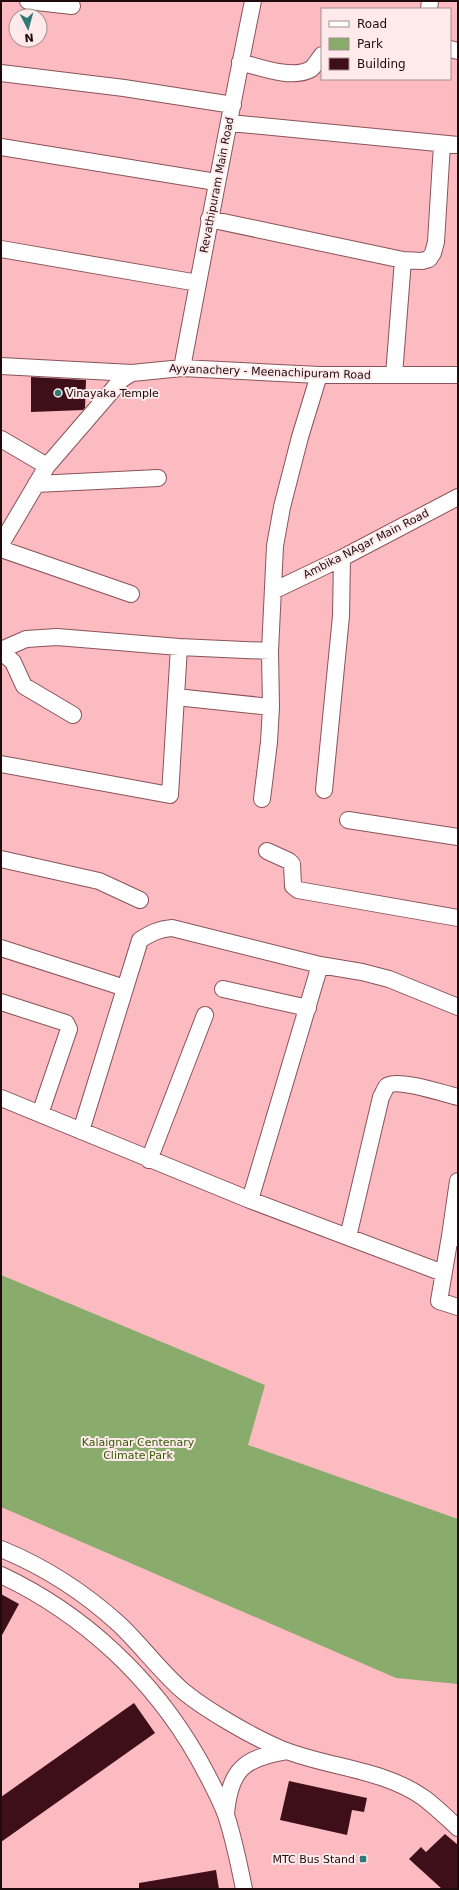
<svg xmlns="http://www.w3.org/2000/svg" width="459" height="1890" font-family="'DejaVu Sans',sans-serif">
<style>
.green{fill:#89ac6d}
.building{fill:#3f0f19}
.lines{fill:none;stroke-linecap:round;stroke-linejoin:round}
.minor-casing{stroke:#8a5359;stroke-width:18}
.minor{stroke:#fff;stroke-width:16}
.poi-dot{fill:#2f7976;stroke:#fee9eb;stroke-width:1.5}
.labels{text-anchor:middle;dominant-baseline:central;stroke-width:4;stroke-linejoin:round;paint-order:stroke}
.street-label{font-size:11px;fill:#1f0a0d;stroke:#fee9eb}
.poi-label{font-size:11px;fill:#1f0a0d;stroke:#fee9eb;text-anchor:start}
.park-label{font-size:11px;fill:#345b03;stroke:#fee9eb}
</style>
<rect width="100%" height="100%" fill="#fbbbc1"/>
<!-- green -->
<path class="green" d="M1 1275 265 1385 248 1445 458 1519V1684L396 1678 1 1507Z"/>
<!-- building -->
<path class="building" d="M31 377 86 380 85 408 83 410 31 412Z
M1 1594 19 1604 1 1637Z
M134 1703 155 1733 1 1842V1797Z
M289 1781 367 1798 364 1812 352 1810 347 1835 280 1820Z
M445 1834 458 1845V1889H442L409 1859 421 1847 426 1852Z
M216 1870 219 1889H139V1883Z"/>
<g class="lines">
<!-- minor casing -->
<g class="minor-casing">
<path id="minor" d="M28 1 72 6
M429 9 430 1
M450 49 458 51
M240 62C259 67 293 80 311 69 315 66 319 59 322 55
M1 73 124 88 233 105
M230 123 458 145
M1 147 216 182
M209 219 403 260 422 261 429 259 433 253 436 242 442 144
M1 249 198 283
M1 366 132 373
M182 368C205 246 228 123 253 1
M394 375 403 260
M1 439 47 466
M36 484 158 478
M1 544 47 466 122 379 132 373 182 368 319 375H458
M1 549 131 594
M273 591 342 558 458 497
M1 650 26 639 57 637 179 647 270 651
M1 651 13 662 24 686 73 715
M176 697 271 707
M1 764 170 795 179 647
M324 790 341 616 342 558
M262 799 269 742 271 707 270 651 275 546 282 507 300 437 319 375
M348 820 458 837
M267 851 289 861 292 864 293 886 298 890 458 918
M1 859 99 881 140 900
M1 948 125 988
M223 989 308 1008
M1 1002 66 1023 69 1029 40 1114
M1 1098 250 1200 443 1273
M81 1131 140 940C151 933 159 929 172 928L320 965 362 972 389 979 458 1007
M149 1160 205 1015
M458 1181 450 1236 458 1238
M250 1200 320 965
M450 1236 439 1301 458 1307
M348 1237 381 1097C383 1094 385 1088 387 1086 397 1078 445 1094 458 1097
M1 1549C45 1567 85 1593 120 1625 142 1646 160 1671 183 1691 206 1710 251 1736 279 1748 326 1768 382 1768 424 1798 436 1807 447 1818 458 1828
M1 1575C84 1614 153 1679 198 1758 208 1776 219 1796 226 1815 234 1839 239 1864 244 1889
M226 1814C230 1770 243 1758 287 1751"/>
</g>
<!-- minor -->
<use href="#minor" class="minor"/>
</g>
<!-- markers -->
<g class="poi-dot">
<circle cx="58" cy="393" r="4"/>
<rect x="359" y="1855" width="8" height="8" rx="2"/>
</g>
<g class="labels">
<!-- street labels -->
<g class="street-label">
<text transform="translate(217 185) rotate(-79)">Revathipuram Main Road</text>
<text transform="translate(270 372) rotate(2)">Ayyanachery - Meenachipuram Road</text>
<text transform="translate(366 544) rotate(-27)">Ambika NAgar Main Road</text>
</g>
<!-- poi labels -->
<g class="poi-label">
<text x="66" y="393">Vinayaka Temple</text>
<text x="355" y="1859" text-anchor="end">MTC Bus Stand</text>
</g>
<!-- park labels -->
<g class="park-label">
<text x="138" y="1442">Kalaignar Centenary<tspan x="138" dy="13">Climate Park</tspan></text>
</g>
</g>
<!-- border -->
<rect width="459" height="1890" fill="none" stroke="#1f0a0d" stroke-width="4"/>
<!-- legend -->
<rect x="321" y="8" width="130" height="72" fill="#fee9eb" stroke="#a59092"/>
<rect x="329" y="21" width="20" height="6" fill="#ffffff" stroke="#a59092"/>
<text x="357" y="28" font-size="12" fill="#1f0a0d">Road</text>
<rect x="329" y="38" width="20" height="12" fill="#89ac6d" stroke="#a59092"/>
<text x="357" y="48" font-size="12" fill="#1f0a0d">Park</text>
<rect x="329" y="58" width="20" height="12" fill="#3f0f19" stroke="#a59092"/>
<text x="357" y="68" font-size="12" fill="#1f0a0d">Building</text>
<!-- north arrow -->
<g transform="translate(28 28) rotate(174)"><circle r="19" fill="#fee9eb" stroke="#a59092"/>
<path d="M0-3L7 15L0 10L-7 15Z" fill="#2f7976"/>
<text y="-6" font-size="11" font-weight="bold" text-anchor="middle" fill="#1f0a0d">N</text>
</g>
</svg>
